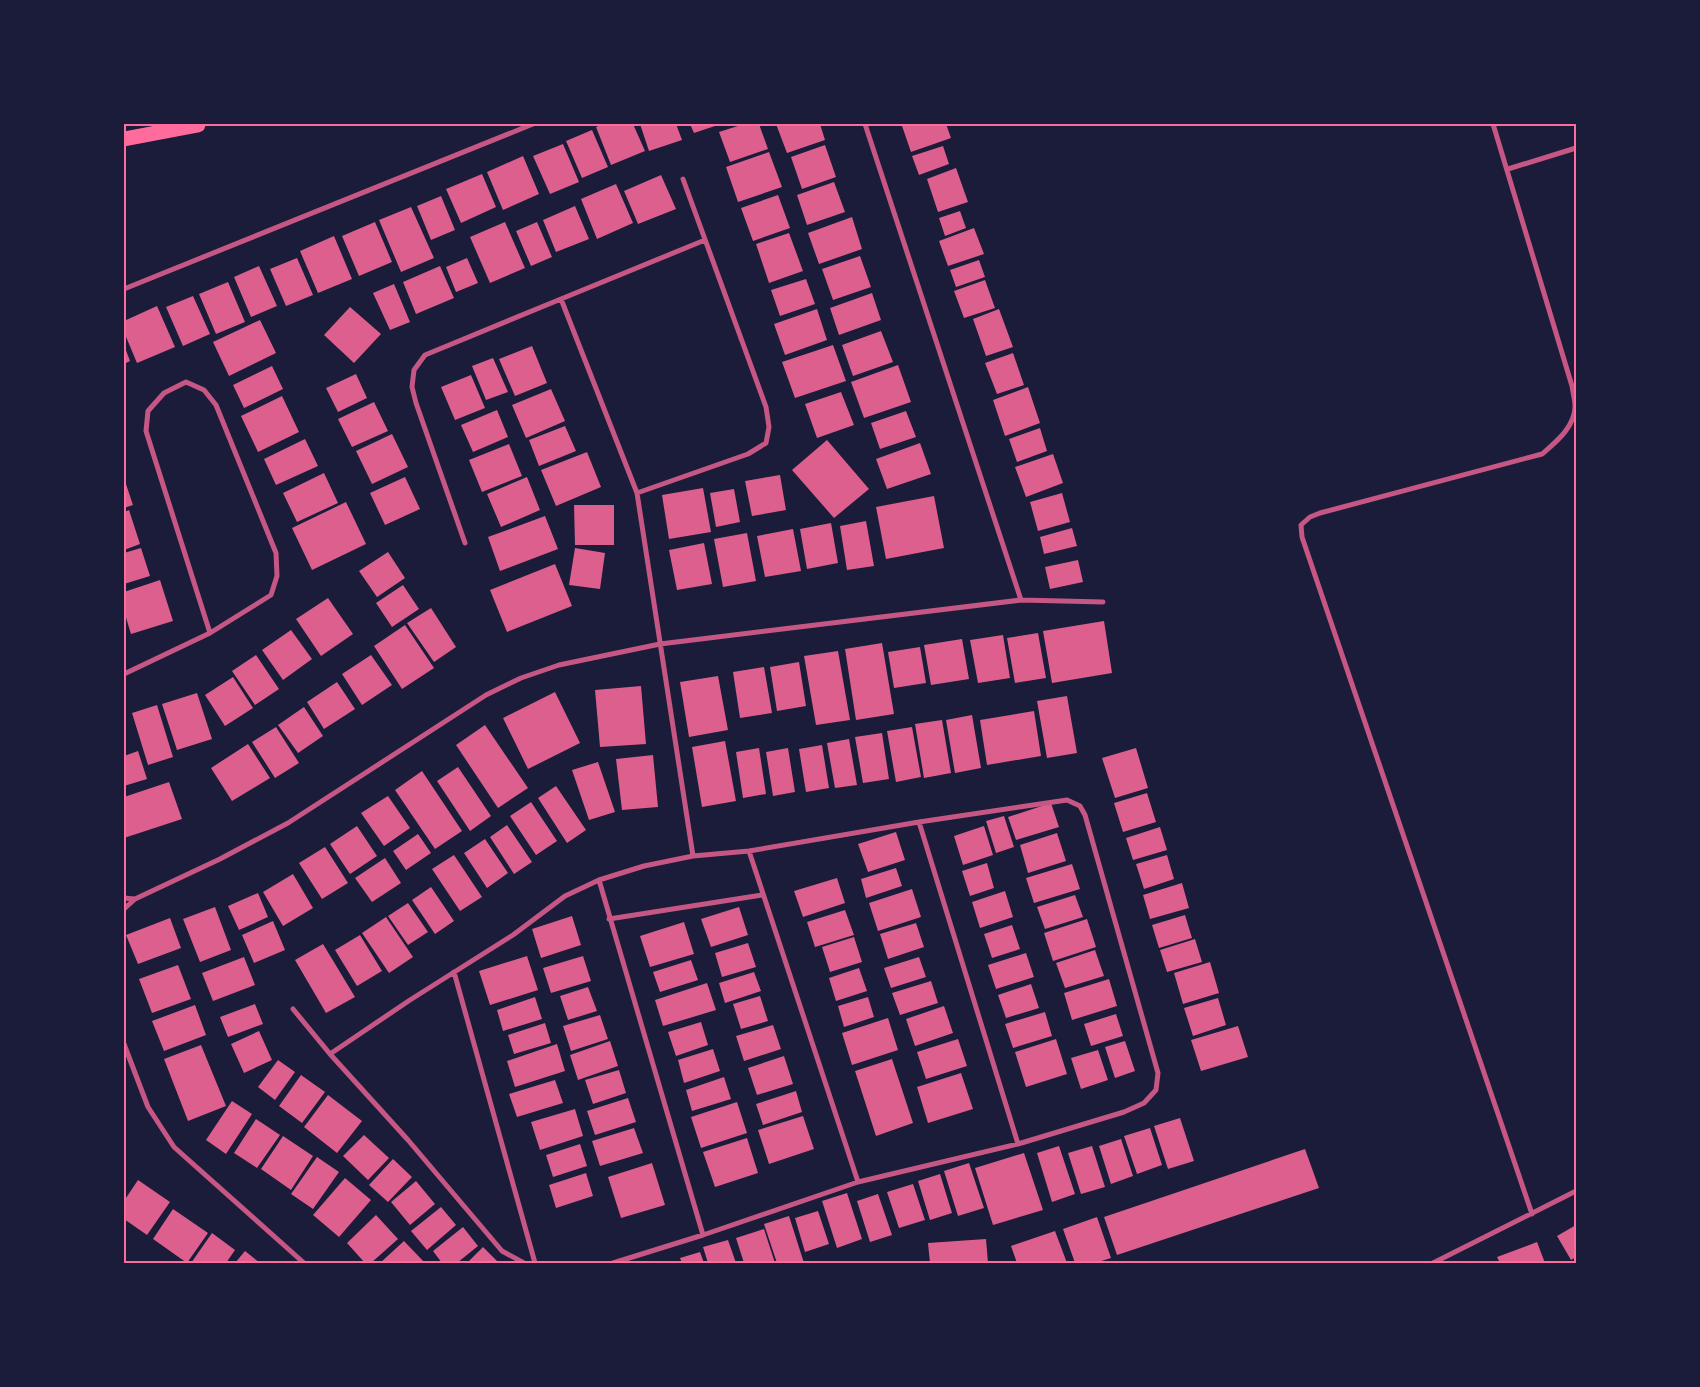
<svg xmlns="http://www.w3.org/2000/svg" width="1700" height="1387" font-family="'Asap Condensed',sans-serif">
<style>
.building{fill:#dd5f8e}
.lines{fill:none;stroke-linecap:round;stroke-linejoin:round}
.minor{stroke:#c65784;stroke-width:5}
.motorway{stroke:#ff6b9d;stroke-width:15}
.neatline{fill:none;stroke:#ff6b9d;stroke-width:2}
</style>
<rect width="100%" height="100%" fill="#1b1b3a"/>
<!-- building -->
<path class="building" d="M604 124H633L645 151 611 165 596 127Z
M640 124H676L682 140 649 151Z
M690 124H721L694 133Z
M744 124H759L768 149 730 162 719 132Z
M776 124H820L825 140 787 153Z
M909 124H946L951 138 911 152 902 126Z
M592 130 608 167 582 178 566 141Z
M563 144 579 182 550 194 533 156Z
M825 145 836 177 802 189 791 157Z
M943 146 949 164 919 175 912 156Z
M769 152 782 187 738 202 726 167Z
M523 156 539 194 503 210 487 172Z
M956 168 968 202 938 212 927 179Z
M482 174 496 207 461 223 446 189Z
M661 175 676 209 638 224 624 191Z
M834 182 845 212 807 225 797 195Z
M616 184 633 223 597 239 581 199Z
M778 195 790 228 753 241 741 208Z
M441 196 455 230 431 240 417 206Z
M575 206 589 239 556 252 543 220Z
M411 207 434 258 401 272 379 220Z
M960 211 966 228 945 236 939 218Z
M852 217 862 249 819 264 808 233Z
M375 222 392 262 359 276 342 236Z
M505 222 525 268 490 283 470 237Z
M537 222 552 257 531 266 516 231Z
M974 228 984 254 948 266 939 241Z
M789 233 803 271 769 283 756 244Z
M334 236 352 279 318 293 300 251Z
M860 256 871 287 833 300 822 269Z
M297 258 313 295 286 306 270 269Z
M467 258 478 283 456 292 446 267Z
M979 260 985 277 956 287 950 270Z
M259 266 277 306 251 317 234 277Z
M440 266 454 298 416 314 403 282Z
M806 279 815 304 780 316 771 290Z
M985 280 995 308 964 318 954 291Z
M228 282 245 322 216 334 199 294Z
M394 284 410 322 390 330 373 293Z
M872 293 881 320 839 335 830 308Z
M193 296 210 334 183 346 166 307Z
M157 306 175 347 137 363 124 332V321Z
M350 307 381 334 354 363 324 335Z
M817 309 827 340 785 355 774 324Z
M999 309 1013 347 986 356 973 319Z
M260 320 276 353 229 376 213 342Z
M881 331 893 362 853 376 842 345Z
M124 345 130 361 124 364Z
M833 345 846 381 795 398 782 362Z
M532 346 547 383 515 396 499 359Z
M1013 353 1024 385 997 394 985 363Z
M493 358 508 392 486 400 472 366Z
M898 365 911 402 864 418 851 382Z
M272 366 283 389 244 408 233 385Z
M356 374 367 398 338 412 326 388Z
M471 375 485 408 455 420 441 387Z
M1028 387 1040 423 1005 436 993 400Z
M551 389 565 421 526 438 512 405Z
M841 392 854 425 817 438 805 404Z
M282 396 299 432 258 452 241 416Z
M374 402 388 431 352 447 338 419Z
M497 410 508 437 473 452 461 425Z
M906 411 916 437 880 449 871 423Z
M565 426 576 451 539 466 529 440Z
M1040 428 1047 451 1017 462 1009 439Z
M392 434 408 467 372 484 356 451Z
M305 439 318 466 276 485 264 459Z
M827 440 869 489 834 518 792 470Z
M920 443 931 474 887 489 876 459Z
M509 444 522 476 482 492 469 460Z
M587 452 601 487 556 506 541 470Z
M1053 454 1063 483 1026 497 1015 467Z
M324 473 338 503 297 522 283 493Z
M780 475 786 510 752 516 745 481Z
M405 477 420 509 385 525 370 493Z
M527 477 540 510 501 527 487 494Z
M124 478 133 505 124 508Z
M703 488 711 532 669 539 662 495Z
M734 489 740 522 716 527 710 493Z
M1062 493 1070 522 1038 531 1030 502Z
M934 496 944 548 886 559 876 507Z
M346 502 366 544 312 570 292 528Z
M574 505H614V545H575Z
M129 510 140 544 124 550V512Z
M545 516 558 549 500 571 488 537Z
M866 521 874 566 847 570 840 526Z
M831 523 838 563 807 569 800 529Z
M1072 528 1077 546 1044 554 1040 537Z
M793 529 801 571 765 577 757 536Z
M747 533 756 581 723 587 714 539Z
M704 543 712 584 677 590 669 550Z
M141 548 150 576 124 584V553Z
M575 548 605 553 600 589 569 585Z
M388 552 405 578 377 597 359 571Z
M1078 560 1083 582 1050 589 1045 567Z
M555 564 572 606 507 632 490 590Z
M160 580 173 621 131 634 124 611V592Z
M403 585 419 609 392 627 376 603Z
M328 598 353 634 321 656 296 619Z
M431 608 456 647 434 662 407 623Z
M1104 621 1112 673 1052 683 1043 631Z
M405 625 434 668 402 689 374 646Z
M291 630 312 659 283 680 262 650Z
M1038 633 1046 678 1015 683 1007 638Z
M1003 635 1010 678 978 683 970 640Z
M962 639 969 679 931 685 924 645Z
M882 643 894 714 856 720 845 649Z
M920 647 926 683 894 688 888 652Z
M838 651 850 720 816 725 804 656Z
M256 655 279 689 255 705 232 671Z
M371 655 392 685 362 705 342 674Z
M799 662 806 706 777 711 770 667Z
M764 667 772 713 740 718 733 672Z
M718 676 728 730 689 737 680 682Z
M233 677 253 708 225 726 205 695Z
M337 682 355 709 324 729 307 702Z
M641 686 646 744 600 747 595 690Z
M555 692 580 743 528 769 503 718Z
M197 693 212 739 177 750 162 704Z
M1067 696 1077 753 1047 758 1037 701Z
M157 705 173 757 148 765 132 713Z
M304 707 323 736 298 753 278 725Z
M1034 711 1041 756 987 765 980 720Z
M972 715 981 768 955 773 946 720Z
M942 720 951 773 924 778 915 724Z
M485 725 528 788 498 808 456 745Z
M276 727 299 763 275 778 252 742Z
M912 727 921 777 896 782 887 731Z
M882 733 889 779 863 783 855 737Z
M849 739 857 785 835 788 827 743Z
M725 741 736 801 702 807 692 747Z
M248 744 270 778 232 801 211 768Z
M822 745 829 788 806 792 799 749Z
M759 748 766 794 743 798 736 752Z
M788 748 795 792 773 796 766 752Z
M1136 748 1148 788 1115 798 1102 758Z
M138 751 147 779 124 786V756Z
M653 755 658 807 622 810 616 759Z
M598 762 615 812 589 820 572 770Z
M458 767 491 816 470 831 437 781Z
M422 771 462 831 435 849 395 790Z
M169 782 182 819 124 838V797Z
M556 786 586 830 567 843 538 798Z
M1147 793 1156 822 1123 832 1114 803Z
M388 796 410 828 384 846 361 813Z
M531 802 557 841 536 855 510 816Z
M1051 803 1059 827 1016 840 1008 817Z
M1004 816 1014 847 996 853 986 821Z
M507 825 532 862 514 874 490 837Z
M357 826 377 856 350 874 330 844Z
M984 826 993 855 963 865 954 836Z
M1160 827 1167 850 1133 860 1126 838Z
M896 832 905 860 868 872 858 844Z
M1057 833 1066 861 1028 873 1020 845Z
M418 834 431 853 406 870 393 851Z
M485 839 508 873 487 888 464 853Z
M325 847 348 883 322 899 299 863Z
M454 855 482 897 460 911 432 869Z
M1167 855 1174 879 1144 889 1136 864Z
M385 858 401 883 372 902 355 878Z
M987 863 994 888 970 896 962 871Z
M1072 864 1080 889 1034 903 1026 878Z
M896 868 902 886 866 898 861 879Z
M293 874 313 908 283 926 263 892Z
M837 878 845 903 803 917 794 891Z
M1182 883 1189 908 1150 919 1143 895Z
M431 887 454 921 435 934 412 900Z
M912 889 921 917 878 931 869 903Z
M1005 891 1013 917 980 928 972 902Z
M258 893 268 917 239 930 228 906Z
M1075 895 1083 917 1045 929 1037 907Z
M408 903 428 932 408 945 388 916Z
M215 907 231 950 200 962 183 919Z
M739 907 748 935 711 947 701 919Z
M845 910 854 935 815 947 807 922Z
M1185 915 1192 938 1159 948 1152 925Z
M572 916 581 945 541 958 532 929Z
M386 917 413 957 389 973 362 933Z
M170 918 181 948 138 964 126 935Z
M1087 919 1096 947 1053 961 1044 933Z
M273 921 285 950 254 963 242 935Z
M684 922 694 954 650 967 640 936Z
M916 923 924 947 888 959 880 934Z
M1012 925 1020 949 992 958 984 934Z
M360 935 382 971 357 986 335 950Z
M854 937 862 962 830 972 822 947Z
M1195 939 1202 962 1167 972 1160 950Z
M748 943 756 967 722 977 715 953Z
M323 944 355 997 326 1013 295 960Z
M1095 950 1104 976 1065 988 1056 963Z
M1026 953 1034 977 996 989 988 965Z
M527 956 538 990 490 1005 479 971Z
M583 956 591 981 551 993 543 968Z
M244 957 255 985 213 1001 202 973Z
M919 957 926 977 891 988 884 968Z
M691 960 698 980 660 992 653 972Z
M1210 962 1219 993 1183 1004 1174 973Z
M178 965 191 999 152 1013 139 979Z
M859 968 867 991 836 1001 829 978Z
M754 972 761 991 725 1003 719 983Z
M1109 979 1117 1006 1072 1020 1064 993Z
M931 981 938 1003 900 1015 892 993Z
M707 983 716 1010 663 1026 655 1000Z
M1031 984 1039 1008 1006 1018 998 995Z
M588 987 597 1011 568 1020 560 996Z
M760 996 768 1021 741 1029 733 1004Z
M535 997 542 1019 503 1031 497 1010Z
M868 997 874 1017 844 1027 838 1006Z
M1218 998 1226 1025 1193 1036 1184 1008Z
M255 1004 263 1024 228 1037 220 1017Z
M195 1005 206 1035 164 1051 152 1021Z
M944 1006 953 1033 915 1046 906 1019Z
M1045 1012 1052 1036 1013 1048 1005 1024Z
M1116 1014 1123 1036 1091 1046 1084 1024Z
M600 1015 608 1039 571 1051 563 1026Z
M888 1018 898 1050 852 1065 842 1033Z
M701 1022 708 1045 676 1056 668 1032Z
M545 1023 551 1043 514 1054 508 1035Z
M773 1025 781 1049 744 1061 736 1036Z
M1238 1026 1248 1057 1201 1071 1191 1040Z
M259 1031 272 1060 244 1073 231 1044Z
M958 1039 967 1066 926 1079 917 1052Z
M1056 1039 1067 1074 1026 1087 1015 1052Z
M610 1041 618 1066 578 1080 570 1055Z
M1125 1041 1135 1071 1115 1078 1105 1047Z
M557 1044 565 1071 515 1087 507 1061Z
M201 1045 226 1106 188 1121 164 1059Z
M713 1049 720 1071 684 1083 678 1060Z
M1098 1050 1108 1080 1081 1089 1071 1058Z
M784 1056 793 1084 757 1095 748 1068Z
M892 1059 913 1123 876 1136 855 1071Z
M278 1060 295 1072 275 1100 258 1087Z
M619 1070 626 1093 593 1104 585 1080Z
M961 1073 973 1109 928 1123 917 1087Z
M301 1075 325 1092 302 1123 279 1106Z
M724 1077 731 1099 692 1111 686 1090Z
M555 1080 563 1103 517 1117 509 1094Z
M796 1091 802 1112 763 1125 756 1104Z
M328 1095 362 1121 337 1153 304 1127Z
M628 1098 636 1122 595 1135 587 1111Z
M232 1101 252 1114 226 1154 206 1140Z
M737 1102 747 1133 701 1148 691 1117Z
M575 1109 583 1136 540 1150 531 1122Z
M803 1116 814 1149 769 1164 758 1130Z
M1180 1118 1194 1161 1168 1169 1154 1126Z
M256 1119 280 1135 257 1168 234 1153Z
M634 1128 643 1153 600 1166 592 1141Z
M1150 1128 1162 1165 1137 1174 1124 1136Z
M364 1135 389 1158 368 1180 343 1156Z
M283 1136 313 1156 291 1190 261 1169Z
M747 1138 758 1173 715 1187 703 1152Z
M1121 1139 1133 1176 1111 1184 1099 1146Z
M580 1144 587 1166 553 1177 546 1155Z
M1059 1146 1075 1194 1052 1202 1037 1153Z
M1092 1146 1105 1187 1081 1194 1068 1153Z
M1305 1149 1319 1188 1117 1255 1104 1217Z
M1024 1153 1043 1210 993 1225 975 1168Z
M317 1157 339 1172 313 1209 291 1194Z
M393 1159 412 1177 388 1202 369 1185Z
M652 1163 665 1205 621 1218 608 1177Z
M969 1163 984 1208 958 1216 944 1171Z
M586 1173 593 1196 556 1208 549 1185Z
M940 1174 952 1213 930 1220 918 1181Z
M345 1178 371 1200 339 1237 313 1215Z
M138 1180 170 1202 147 1235 124 1219V1201Z
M416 1181 435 1204 410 1225 391 1202Z
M913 1184 925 1220 899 1228 887 1192Z
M847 1193 862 1239 837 1248 822 1201Z
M878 1194 892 1235 870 1242 857 1201Z
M441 1207 456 1225 427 1250 411 1231Z
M173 1209 208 1233 187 1263 153 1239Z
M818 1211 829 1244 805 1252 795 1218Z
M376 1215 398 1239 371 1263H365L347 1243Z
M789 1216 804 1263H777L764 1224Z
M1097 1217 1111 1258 1095 1263H1075L1063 1229Z
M1576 1225V1257L1571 1260 1557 1236Z
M463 1227 478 1246 457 1263H442L433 1251Z
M764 1229 775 1263H744L736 1238Z
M1055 1231 1067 1263H1017L1011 1246Z
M212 1233 235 1250 226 1263H191Z
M986 1239 988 1263H930L928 1243Z
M728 1240 736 1263H708L703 1247Z
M404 1241 425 1263H380Z
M1537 1242 1545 1263H1500L1497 1257Z
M483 1247 499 1263H467Z
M245 1251 260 1263H235Z
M700 1252 704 1263H682L680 1258Z"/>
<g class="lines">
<!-- minor -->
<path class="minor" d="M1493 124 1572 386C1573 393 1575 400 1575 406 1575 427 1556 442 1542 454L1320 513 1310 517 1301 525 1302 537 1532 1214
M1508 169 1576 148
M124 289 533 124
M561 299 705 240
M637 493 748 454 766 443 769 427 766 407 683 179
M465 543 416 403 412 387 414 370 425 355 561 299 637 493 693 856
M1021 600 1103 602
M124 674 210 633 271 595 277 576 276 553 216 405 204 390 186 382 164 393 148 411 146 431 210 633
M919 822 1018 1144
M749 851 858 1182
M599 880 703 1235
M124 898 135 899
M124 909 135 899 220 859 288 823 486 695 521 678 559 665 660 644 1021 600 865 124
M609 919 762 895
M454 972 535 1263
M293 1009 330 1054 408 1140 502 1251 524 1263
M124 1044 148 1107 174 1147 304 1263
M330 1054 410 1000 513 935 565 896 599 880 644 866 693 856 749 851 919 822 1067 800 1080 806 1085 815 1158 1073 1156 1090 1144 1103 1124 1112 1018 1144 858 1182 703 1235 613 1263
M1433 1263 1576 1191"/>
<!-- motorway -->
<path class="motorway" d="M124 139 198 125"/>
</g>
<!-- border -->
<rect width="1700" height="1387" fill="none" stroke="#1b1b3a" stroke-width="250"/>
<rect x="125" y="125" width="1450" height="1137" class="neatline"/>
</svg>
